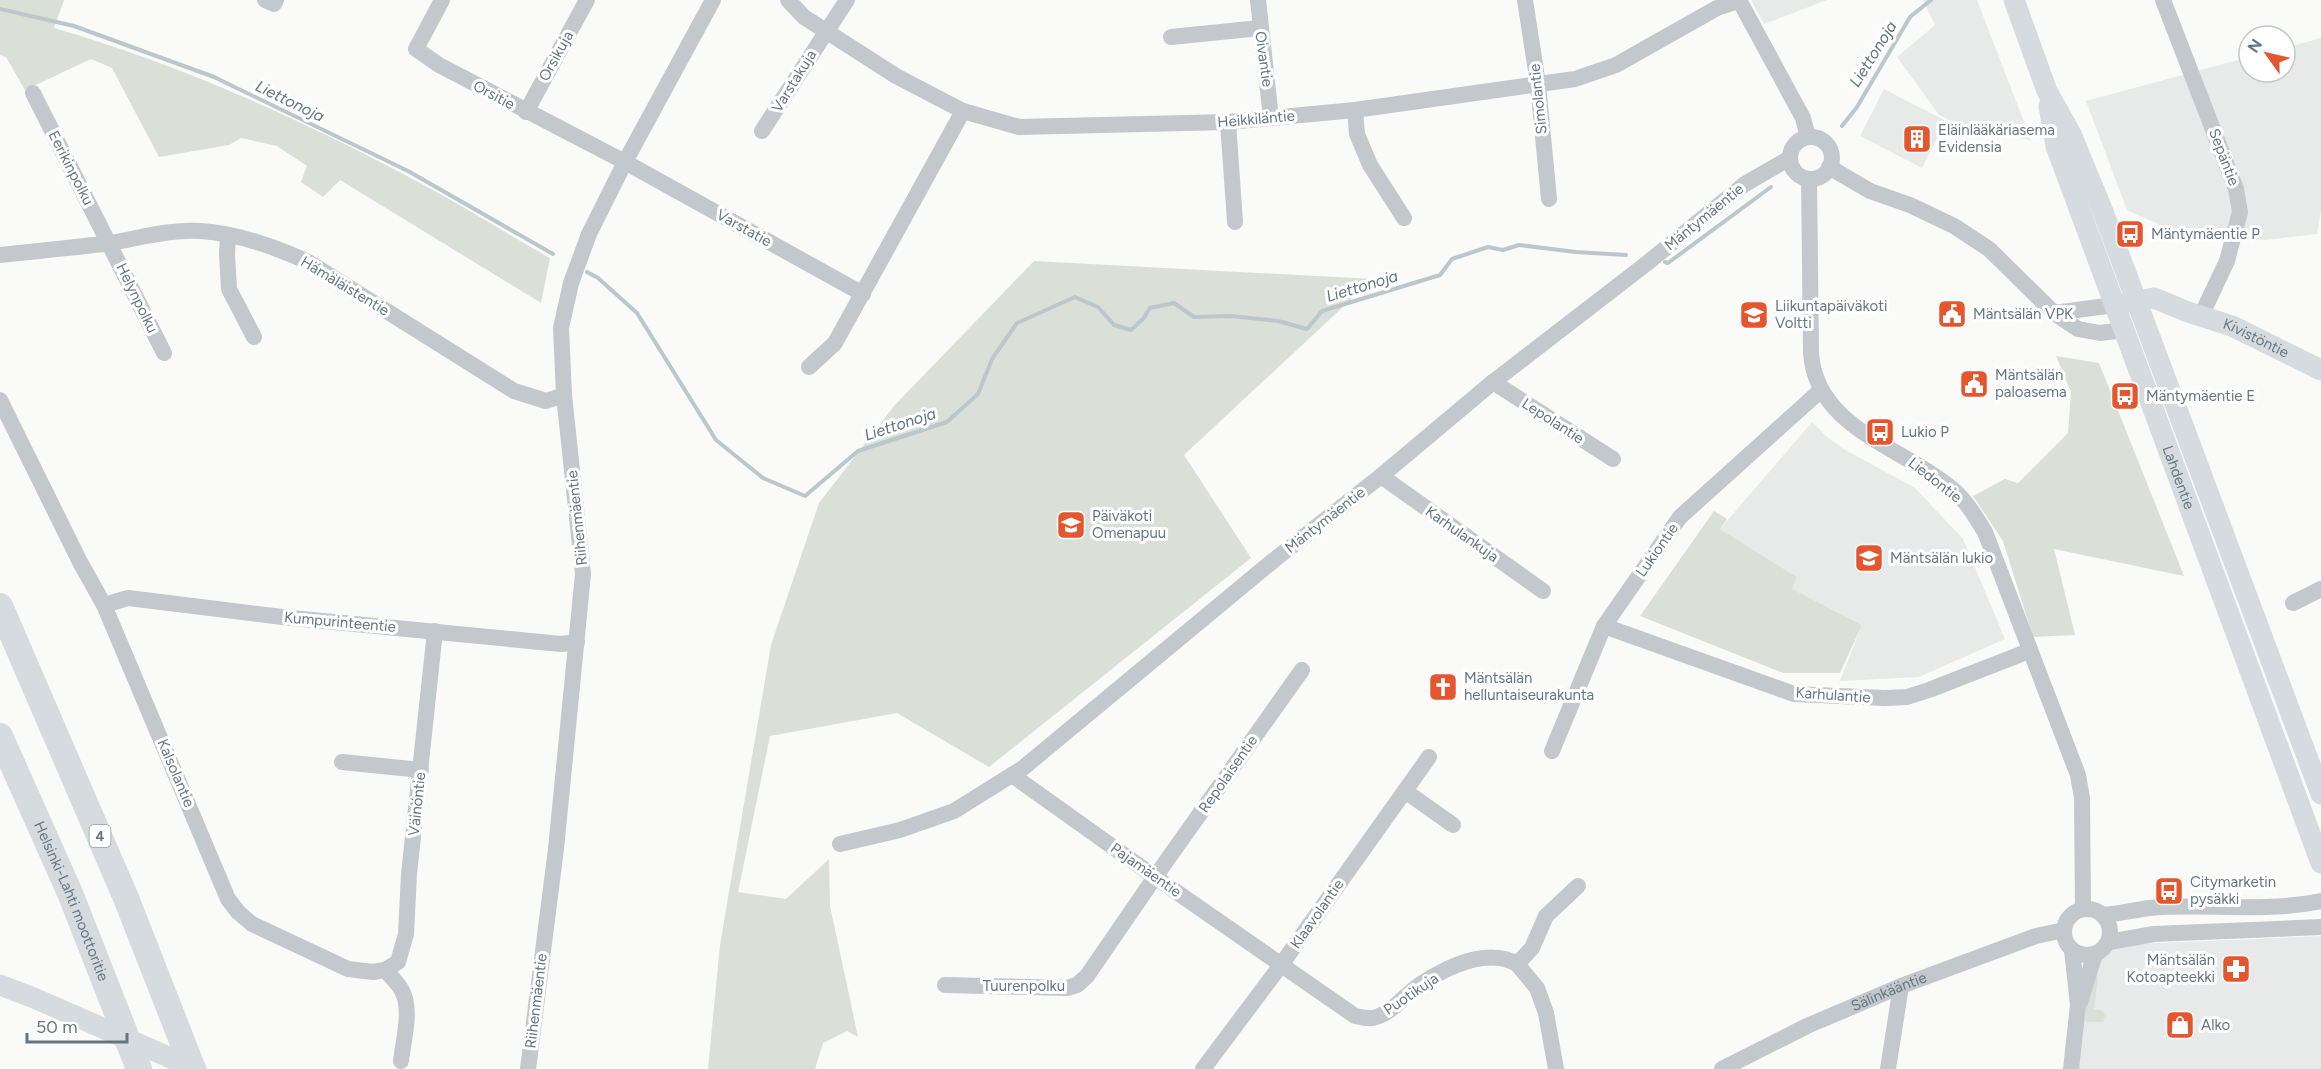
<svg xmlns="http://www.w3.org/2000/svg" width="2321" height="1069" font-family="Figtree,sans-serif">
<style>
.built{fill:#e8e9e9}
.green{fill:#dadfd7}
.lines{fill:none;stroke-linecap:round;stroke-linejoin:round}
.stream{stroke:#bbc7cb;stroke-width:4}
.minor{stroke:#c3c8cc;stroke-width:16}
.major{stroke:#d6dbdf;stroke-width:21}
.highway{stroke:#d6dbdf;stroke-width:26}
.labels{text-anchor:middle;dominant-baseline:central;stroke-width:6;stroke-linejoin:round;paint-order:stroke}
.shield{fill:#fff;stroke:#939fa8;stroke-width:1.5}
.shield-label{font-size:14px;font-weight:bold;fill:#657683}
.street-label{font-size:15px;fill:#657683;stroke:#fff}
.poi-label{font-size:15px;fill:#657683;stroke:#fff;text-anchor:start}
.water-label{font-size:16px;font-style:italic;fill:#60757c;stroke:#fff}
</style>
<rect width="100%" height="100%" fill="#fafaf8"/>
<!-- built -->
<path class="built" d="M1751 0H1827L1764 24Z
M1923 0H1977L2031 140 1970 130 1939 115 1897 57 1935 25Z
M2321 38V210L2317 234 2265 240 2174 231 2127 210 2086 101 2249 57V72H2285V48Z
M1884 89 1946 121 1922 168 1860 136Z
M1812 422 1827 437 1842 448 1915 488 1963 539 2005 639 1919 677 1840 681 1862 625 1791 589 1797 577 1720 529Z
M2321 936V1069H2070L2080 1009 2084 961 2102 955 2112 945Z"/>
<!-- green -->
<path class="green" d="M0 0H64L54 28C183 65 314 125 431 189 472 211 510 236 550 258L541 303 340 180 323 197 301 182 307 166 277 146 241 138 229 145 159 157 112 68 91 59 25 90 6 57 0 55Z
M1034 261 1373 279 1184 455 1251 558 989 767 897 713 770 736 738 892 786 899 829 859 830 906 858 1037 847 1031 823 1043 815 1069H708L720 945 771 645 819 503 894 406Z
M2056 356 2099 363 2184 576 2054 549 2075 635 2033 637 2003 541 1973 496 2005 479 2018 483 2068 433 2071 392Z
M1714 511 1727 519 1720 529 1797 577 1792 589 1862 625 1840 673H1783L1640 616Z
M2093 977H2098L2094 1009 2103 1011 2105 1016 2103 1022H2087L2084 1017Z"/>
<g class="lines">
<!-- stream -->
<path class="stream" d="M0 9 74 26 214 77 408 171 553 254
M1842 126 1857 107 1910 17 1931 0
M1665 262 1668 263 1771 187
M587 272 598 278 637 313 716 440 763 478 805 496 858 451 947 422 978 394 992 359 1017 323 1075 297 1098 307 1114 325 1131 330 1143 319 1150 308 1174 303 1194 317 1231 316 1278 321 1307 329 1322 311 1440 275 1452 259 1488 247 1503 250 1519 245 1576 252 1626 255"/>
<!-- minor -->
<g class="minor">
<path d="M265 0 274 4 276 0"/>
<path d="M442 0 416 49 439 65 625 162 863 294"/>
<path d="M788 0 804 17 896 76 963 111 1019 127 1228 122 1355 110 1575 79 1616 65 1717 8 1739 1"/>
<path d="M1258 0 1271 118"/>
<path d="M1525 0 1538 84 1549 199"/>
<path d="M1739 0 1803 118 1808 137"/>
<path d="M2163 0 2236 189 2240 212 2227 261 2201 316"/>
<path d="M1171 37 1260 28"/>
<path d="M33 93 164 353"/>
<path d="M1355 110 1357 134 1370 165 1404 218"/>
<path d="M526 112 587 0"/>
<path d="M1228 122 1235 222"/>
<path d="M762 131 847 0"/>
<circle cx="1811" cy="158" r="21"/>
<path d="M1829 167 1870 191 1910 205 1954 226 1989 249 2054 313 2078 329 2100 333 2123 330"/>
<path d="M1809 179 1811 353C1816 428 1902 447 1951 488 1966 500 1975 516 1985 532L2078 775 2082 798 2083 909"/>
<path d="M228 235 227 254 229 289 254 337"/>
<path d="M0 255C36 251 73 248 110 243 140 238 170 229 201 231 236 233 279 248 310 263L514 391 546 401 564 395"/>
<path d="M2054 313 2114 305"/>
<path d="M809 367 835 343 963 111"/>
<path d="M1493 382 1613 459"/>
<path d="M0 400 80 562 104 605 228 899 238 912 252 924 348 969 373 972 385 970C390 976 397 982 401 989 413 1008 403 1041 401 1061"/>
<path d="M1381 476 1543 591"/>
<path d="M2293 603 2321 589"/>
<path d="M104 605 128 598 282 617 561 644 577 642"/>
<path d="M1604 626 1794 694 1885 698 1907 697 1929 690 2029 651"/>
<path d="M1552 751 1604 626 1680 517 1820 391"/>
<path d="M342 762 421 770"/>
<path d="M1012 775 1155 877 1355 1016C1360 1017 1368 1019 1373 1018 1391 1014 1404 996 1418 986 1445 968 1486 947 1517 964L1532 948 1546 916 1578 886"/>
<path d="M1405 791 1453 825"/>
<path d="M840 844 900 830 954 811 1023 768 1274 560 1381 476 1493 382 1646 264 1745 184 1790 158"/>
<circle cx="2087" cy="932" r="23"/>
<path d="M2103 915C2119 914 2134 910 2149 908 2206 903 2264 913 2321 901"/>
<path d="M2109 942 2154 934 2321 927"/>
<path d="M1517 964 1537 988 1546 1013 1556 1069"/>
<path d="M385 970 398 962 406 934 409 874 435 631"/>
<path d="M945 985 1067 988 1077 985 1087 976 1155 877 1302 670"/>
<path d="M2080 1002 2095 954"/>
<path d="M528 1069 556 849 583 574 564 395 561 328 571 283 589 234 625 162 713 0"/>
<path d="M1203 1069 1281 965 1429 757"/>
<path id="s1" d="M1722 1069 1807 1026 1901 986 2036 936 2064 930"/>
<path d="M1888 1069 1901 986"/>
<path d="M2071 1069 2078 1005 2072 950"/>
</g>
<!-- major -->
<g class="major">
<path d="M2014 0 2047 91 2071 134 2102 209 2321 794"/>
<path id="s2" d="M2049 106 2056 146 2321 863"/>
<path id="s3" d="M2124 303 2154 298 2188 312 2232 326 2321 370"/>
<path d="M0 985 34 998 196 1069"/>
</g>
<!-- highway -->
<g class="highway">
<path d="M0 606 126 898 193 1069"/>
<path id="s4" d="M0 736 70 893 139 1069"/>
</g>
</g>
<!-- icons -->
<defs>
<g id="building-square" transform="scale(1.5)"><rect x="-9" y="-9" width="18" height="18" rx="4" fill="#e4572e" stroke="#fff"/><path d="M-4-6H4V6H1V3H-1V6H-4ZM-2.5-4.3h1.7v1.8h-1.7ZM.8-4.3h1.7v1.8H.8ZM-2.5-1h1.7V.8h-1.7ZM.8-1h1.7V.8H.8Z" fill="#fff"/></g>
<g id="bus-square" transform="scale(1.5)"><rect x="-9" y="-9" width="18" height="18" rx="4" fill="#e4572e" stroke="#fff"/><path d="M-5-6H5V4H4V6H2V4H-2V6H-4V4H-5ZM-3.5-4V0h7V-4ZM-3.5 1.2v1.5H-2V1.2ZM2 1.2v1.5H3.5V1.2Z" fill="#fff"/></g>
<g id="civic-square" transform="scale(1.5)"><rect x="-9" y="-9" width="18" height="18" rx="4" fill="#e4572e" stroke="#fff"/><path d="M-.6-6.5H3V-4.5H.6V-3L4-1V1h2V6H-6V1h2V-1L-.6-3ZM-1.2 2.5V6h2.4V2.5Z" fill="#fff"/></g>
<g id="school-square" transform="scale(1.5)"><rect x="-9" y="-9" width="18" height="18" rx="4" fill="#e4572e" stroke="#fff"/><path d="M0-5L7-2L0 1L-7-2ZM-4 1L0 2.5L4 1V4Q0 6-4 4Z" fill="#fff"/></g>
<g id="church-square" transform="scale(1.5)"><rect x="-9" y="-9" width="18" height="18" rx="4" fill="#e4572e" stroke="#fff"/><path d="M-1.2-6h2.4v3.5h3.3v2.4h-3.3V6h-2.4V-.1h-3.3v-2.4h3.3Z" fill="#fff"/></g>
<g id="pharmacy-square" transform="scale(1.5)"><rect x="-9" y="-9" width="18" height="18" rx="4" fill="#e4572e" stroke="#fff"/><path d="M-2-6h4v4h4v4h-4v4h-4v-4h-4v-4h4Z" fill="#fff"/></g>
<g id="shop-square" transform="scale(1.5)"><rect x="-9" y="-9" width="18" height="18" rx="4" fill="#e4572e" stroke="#fff"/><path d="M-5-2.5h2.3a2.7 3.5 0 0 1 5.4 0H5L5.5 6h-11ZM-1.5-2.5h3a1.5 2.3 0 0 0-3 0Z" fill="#fff"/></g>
</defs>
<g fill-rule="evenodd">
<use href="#building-square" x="1917" y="139"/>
<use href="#bus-square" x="2130" y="234"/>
<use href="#civic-square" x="1952" y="314"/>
<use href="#school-square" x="1754" y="315"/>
<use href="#civic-square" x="1974" y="384"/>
<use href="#bus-square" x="2125" y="396"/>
<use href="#bus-square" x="1880" y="432"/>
<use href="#school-square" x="1071" y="525"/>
<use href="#school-square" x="1869" y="558"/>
<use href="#church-square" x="1443" y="687"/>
<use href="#bus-square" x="2169" y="891"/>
<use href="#pharmacy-square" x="2236" y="969"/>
<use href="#shop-square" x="2180" y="1025"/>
</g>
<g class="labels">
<!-- shield labels -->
<rect class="shield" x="89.5" y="825" width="21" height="22" rx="4.5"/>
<g class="shield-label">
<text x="100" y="836">4</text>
</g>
<!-- street labels -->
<g class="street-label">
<text transform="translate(556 56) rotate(-61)">Orsikuja</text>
<text transform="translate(1264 59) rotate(82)">Oivantie</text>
<text transform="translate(794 81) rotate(-58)">Varstakuja</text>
<text transform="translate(494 95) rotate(28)">Orsitie</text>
<text transform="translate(1538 99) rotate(-96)">Simolantie</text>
<text transform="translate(1256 119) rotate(-5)">Heikkiläntie</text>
<text transform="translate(2224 157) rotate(69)">Sepäntie</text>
<text transform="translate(71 168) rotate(63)">Eerikinpolku</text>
<text transform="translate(1704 217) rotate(-39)">Mäntymäentie</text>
<text transform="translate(744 228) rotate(29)">Varstatie</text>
<text transform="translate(345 286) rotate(31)">Hämäläistentie</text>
<text transform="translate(137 298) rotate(64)">Helynpolku</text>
<text stroke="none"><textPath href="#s3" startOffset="140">Kivistöntie</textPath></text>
<text transform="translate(1553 421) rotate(33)">Lepolantie</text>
<text stroke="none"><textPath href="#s2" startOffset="394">Lahdentie</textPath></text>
<text transform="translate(1935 480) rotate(38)">Liedontie</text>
<text transform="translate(577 518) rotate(-96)">Riihenmäentie</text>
<text transform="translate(1325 520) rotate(-38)">Mäntymäentie</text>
<text transform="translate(1462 534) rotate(35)">Karhulankuja</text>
<text transform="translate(1657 550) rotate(-55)">Lukiontie</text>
<text transform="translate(340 622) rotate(5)">Kumpurinteentie</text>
<text transform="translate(1833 695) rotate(4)">Karhulantie</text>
<text transform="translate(176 773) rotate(67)">Kalsolantie</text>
<text transform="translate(1228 774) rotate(-55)">Repolaisentie</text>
<text transform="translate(417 804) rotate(-84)">Väinöntie</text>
<text transform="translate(1146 870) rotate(35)">Pajamäentie</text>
<text stroke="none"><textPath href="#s4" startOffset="180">Helsinki-Lahti moottoritie</textPath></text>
<text transform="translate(1317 914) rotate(-55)">Klaavolantie</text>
<text x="1024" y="986">Tuurenpolku</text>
<text stroke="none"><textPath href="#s1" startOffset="184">Sälinkääntie</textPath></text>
<text transform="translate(1411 994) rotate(-34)">Puotikuja</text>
<text transform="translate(536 1001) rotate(-83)">Riihenmäentie</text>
</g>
<!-- poi labels -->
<g class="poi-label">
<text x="1938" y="130">Eläinlääkäriasema<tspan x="1938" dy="17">Evidensia</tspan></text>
<text x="2151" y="234">Mäntymäentie P</text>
<text x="1775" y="306">Liikuntapäiväkoti<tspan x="1775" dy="17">Voltti</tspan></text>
<text x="1973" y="314">Mäntsälän VPK</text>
<text x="1995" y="375">Mäntsälän<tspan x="1995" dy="17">paloasema</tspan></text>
<text x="2146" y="396">Mäntymäentie E</text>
<text x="1901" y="432">Lukio P</text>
<text x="1092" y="516">Päiväkoti<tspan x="1092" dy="17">Omenapuu</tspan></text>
<text x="1890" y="558">Mäntsälän lukio</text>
<text x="1464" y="678">Mäntsälän<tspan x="1464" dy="17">helluntaiseurakunta</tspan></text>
<text x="2190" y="882">Citymarketin<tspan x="2190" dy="17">pysäkki</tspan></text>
<text x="2215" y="960" text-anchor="end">Mäntsälän<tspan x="2215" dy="17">Kotoapteekki</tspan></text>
<text x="2201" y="1025">Alko</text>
</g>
<!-- water labels -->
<g class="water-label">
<text transform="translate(1873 54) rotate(-58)">Liettonoja</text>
<text transform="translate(290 101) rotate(26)">Liettonoja</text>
<text transform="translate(1362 286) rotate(-17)">Liettonoja</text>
<text transform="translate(900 424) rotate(-18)">Liettonoja</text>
</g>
</g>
<!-- north arrow -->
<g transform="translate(2267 54) rotate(304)"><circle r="28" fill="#ffffff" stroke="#c1c8cd" stroke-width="1.5"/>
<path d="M0-4.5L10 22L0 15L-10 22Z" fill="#e4572e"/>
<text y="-9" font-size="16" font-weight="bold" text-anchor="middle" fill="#657683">N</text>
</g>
<!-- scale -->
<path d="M27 1033v9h100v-9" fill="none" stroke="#657683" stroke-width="3"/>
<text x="36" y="1033" font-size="18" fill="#657683" stroke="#ffffff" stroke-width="4.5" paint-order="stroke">50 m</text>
</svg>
